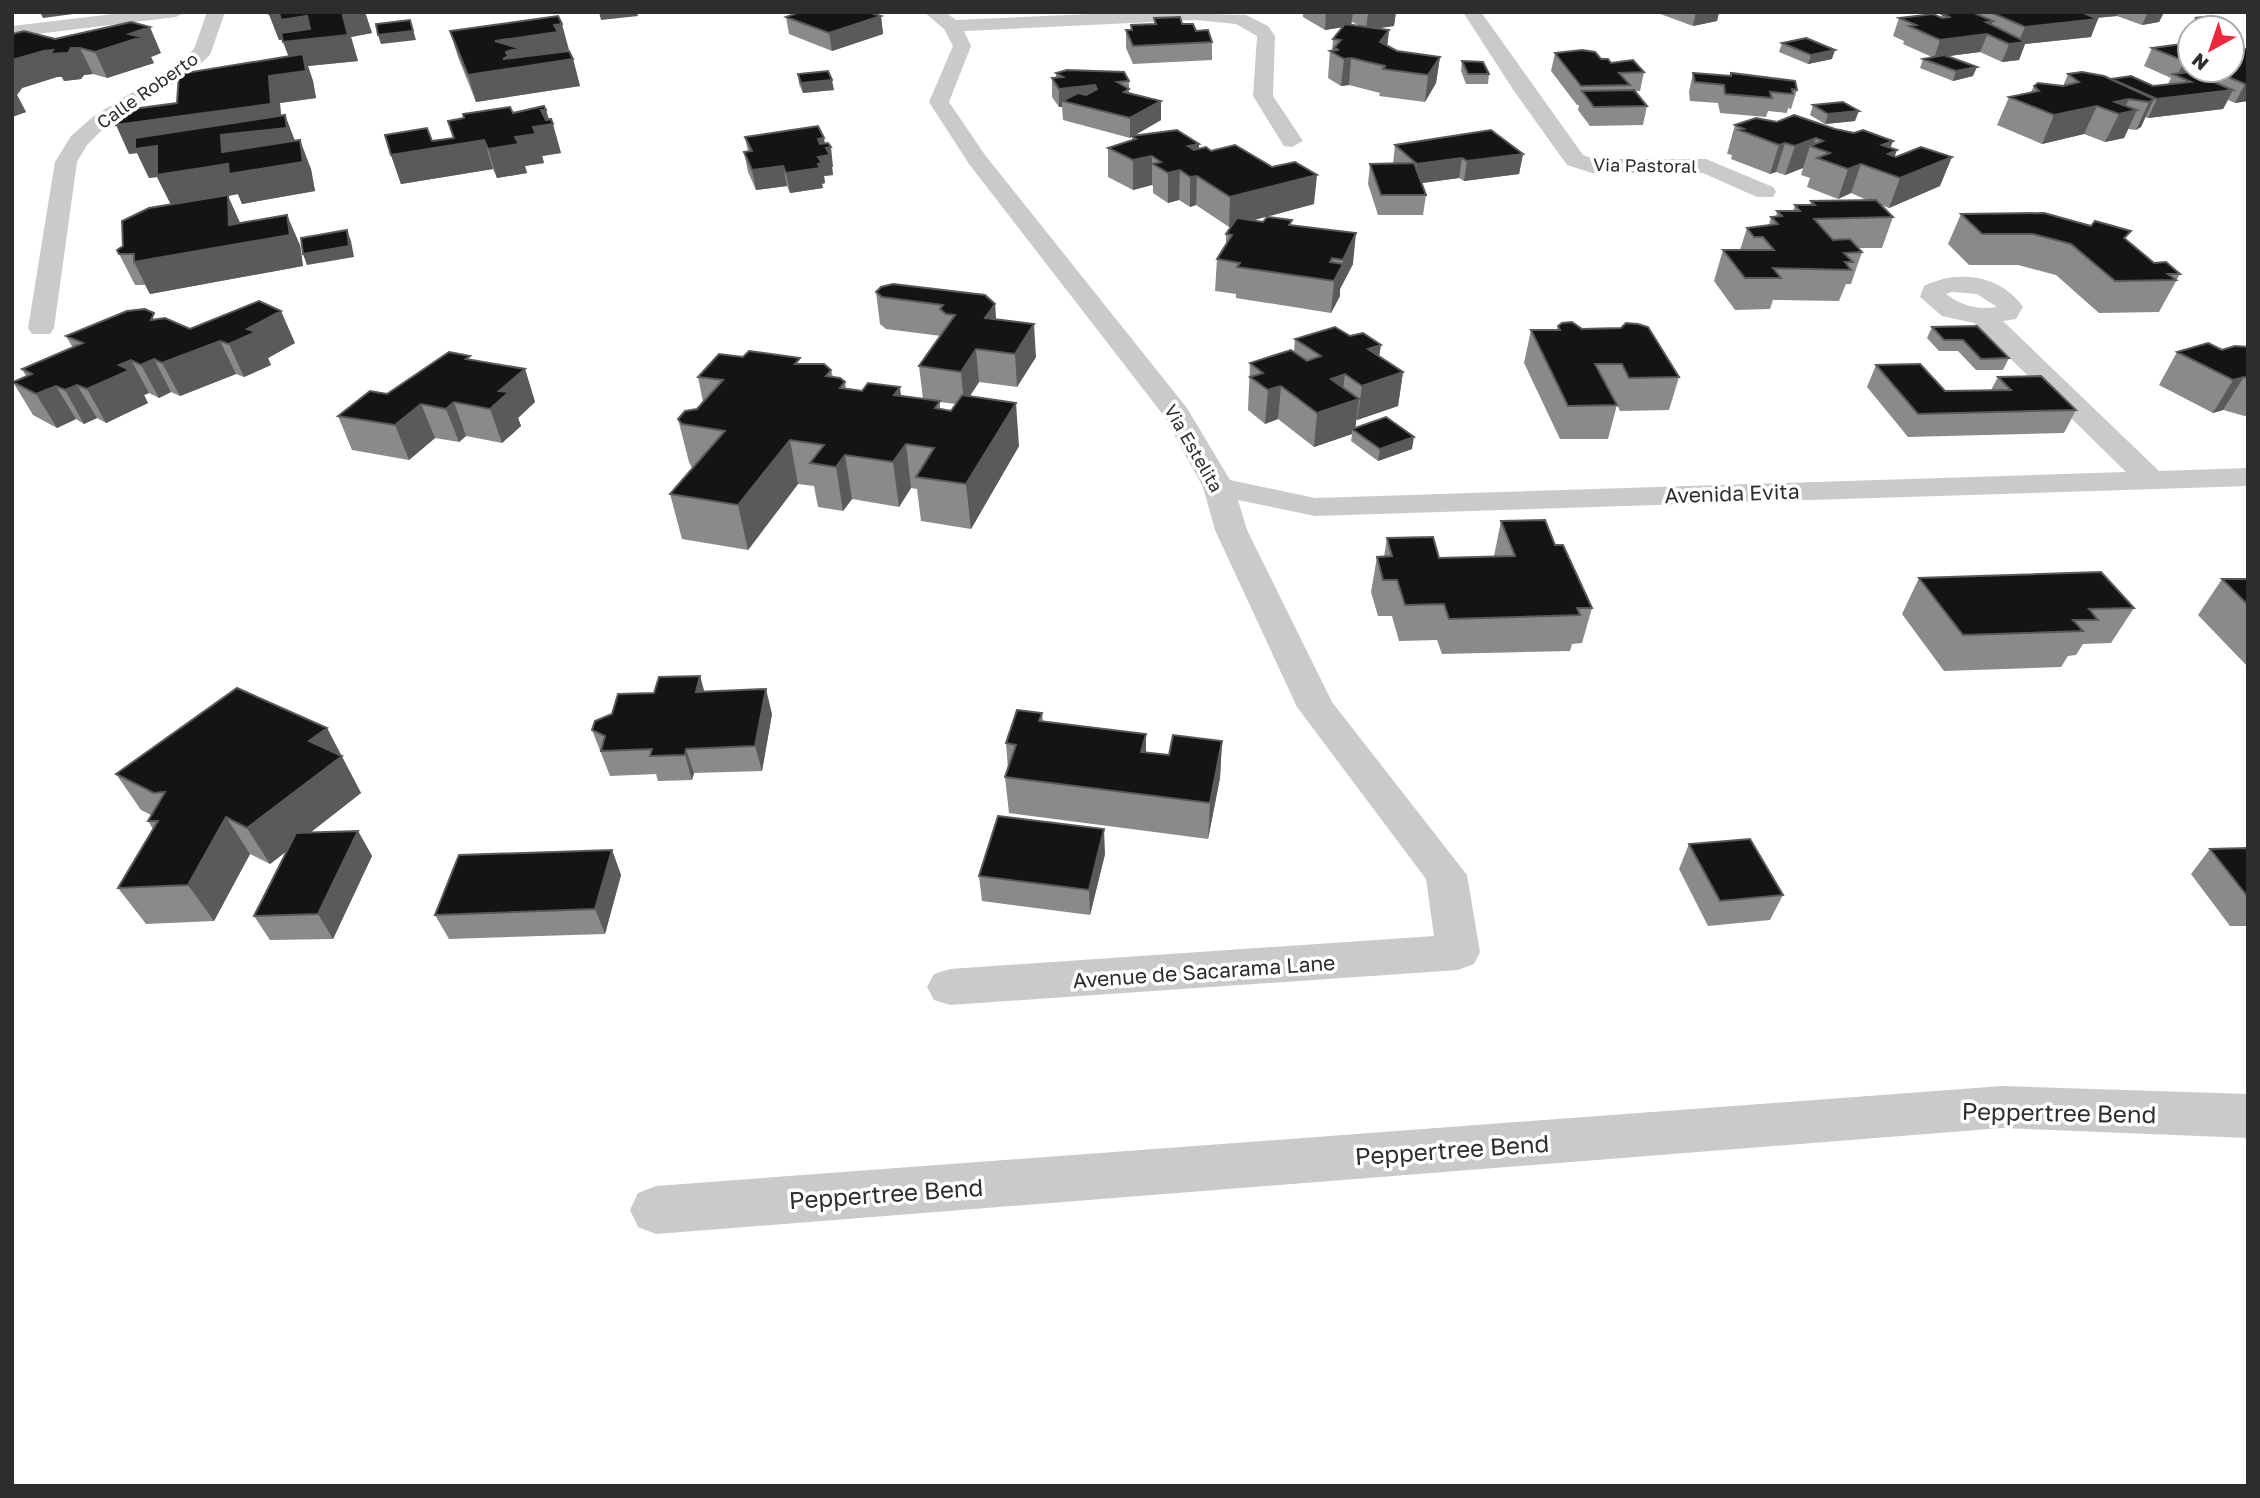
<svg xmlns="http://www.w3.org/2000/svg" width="2260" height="1498" font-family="'Golos Text',sans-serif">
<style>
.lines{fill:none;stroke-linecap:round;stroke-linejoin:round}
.street{fill:#cacaca;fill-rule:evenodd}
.wall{fill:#8a8a8a;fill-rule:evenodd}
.shaded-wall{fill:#5a5a5a}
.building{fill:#141414;stroke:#5a5a5a;stroke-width:2}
.labels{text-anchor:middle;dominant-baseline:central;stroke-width:7;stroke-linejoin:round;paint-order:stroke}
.far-street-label{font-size:18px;fill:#2d2d2d;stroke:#fff}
.street-label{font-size:21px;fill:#2d2d2d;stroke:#fff}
.near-street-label{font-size:24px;fill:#2d2d2d;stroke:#fff}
</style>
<rect width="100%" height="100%" fill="#fff"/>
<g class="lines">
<!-- street -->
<path class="street" d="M130 12H185L176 17 12 37V26Z
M207 12H225L210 55 189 74 108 124 87 145 77 162 54 328 50 334H32L28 328 55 162 71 136 94 116 175 66 194 49Z
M924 12H945L956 20 1137 12 1246 15 1268 26 1275 36 1273 96 1303 141 1292 147 1284 146 1253 96 1257 36 1236 24 1195 20 964 31 971 46 949 102 985 155 1187 408 1230 480 1315 498 2126 472 1974 323 1942 316 1920 297 1924 286C1958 269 2001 275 2023 307L2016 319 2003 321 2159 471 2248 468V486L1315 516 1238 500 1247 530 1332 702 1467 875 1480 952 1474 964 1458 970 950 1005 934 1000 927 987 934 974 950 969 1434 936 1426 879 1297 707 1215 530 1203 487 1164 416 969 164 929 102 953 46 944 29ZM1952 292 1977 294 1997 307C1977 310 1962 306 1946 294Z
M1463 12H1481L1583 155 1594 159H1706L1773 187 1776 192 1773 197H1757L1703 173H1592L1567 165 1514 91Z
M2002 1086 2248 1094V1138L2002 1128 656 1234 638 1227 630 1210 638 1193 656 1186Z"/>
</g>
<!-- wall -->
<path class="wall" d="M268 12H365L372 33 351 37 358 61 308 66 313 81 316 98 280 103 281 116 285 115 295 141 311 169 315 191 242 204 238 194 228 196 240 223 300 245 303 266 150 294 145 285H135L117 250 171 204 157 177 149 178 137 153 129 154 177 103 289 56 282 39 279 40Z
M1303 12H1396L1394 26 1377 28 1389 30 1387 46 1397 51 1440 57 1436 83 1425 102 1379 96 1380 93 1349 85 1341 86 1328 78 1330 51H1332L1333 39 1342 27 1325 30 1303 17ZM1352 22 1360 26 1351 25Z
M1655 12H1719L1717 21 1693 26Z
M1961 12H2164L2159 22 2142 25 2117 16 2096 18 2091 37 2025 44 2019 60 2002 62 1980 52 1948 56 1973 76 1953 81 1920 68 1923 59 1932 57 1903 44 1904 41 1893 36 1899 18H1941L1942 14Z
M881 16 883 34 832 51 789 34 786 17Z
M1154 18 1182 24 1196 31 1212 42V60L1133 64 1126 48V30H1131V25H1154Z
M2195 18 2227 28H2193L2190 27Z
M450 31 569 50 563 51 573 59 580 86 476 102 458 57Z
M12 34 55 39 161 53 151 57 154 63 107 78 93 74 84 75 81 79 64 81 62 77H57L22 88 17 95 26 112 12 117Z
M1782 43 1832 59 1808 64 1779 52Z
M2190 43V70H2232L2245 49 2248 101 2235 103 2228 100 2223 109 2148 118 2145 117 2141 127 2136 130 2128 129 2124 138 2105 142 2084 134 2042 144 1997 125 2009 97 2031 92 2034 86H2063L2068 74 2111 79 2153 86 2168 84 2171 78 2144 66 2152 48Z
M1555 53 1601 59 1644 72 1640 91H1634L1647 106 1643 125 1590 126 1578 110 1579 105H1577L1551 71Z
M1462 61 1489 74 1488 84H1466L1461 71Z
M1056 73 1129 81V93L1161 101V120L1130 138 1063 120 1062 107H1059L1052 97V78L1056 77Z
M1693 73 1730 76 1731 73 1797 90 1791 109 1788 108 1787 113 1768 111 1766 117 1720 113 1718 103 1690 101 1689 92Z
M798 74 834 90 803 93 799 84Z
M1813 105 1855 121 1825 124 1810 115Z
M546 110 561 153 542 156 544 163 525 166 527 173 497 178 493 169 401 184 391 155 432 141 454 138 513 113Z
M1735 125 1890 148 1897 150 1894 156 1940 186 1889 208 1881 205 1893 217 1882 248H1858L1862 252 1851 284H1846L1839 301 1773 300 1770 309 1735 310 1714 281 1723 250H1740L1747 228 1769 225 1771 217H1776L1777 211H1793L1795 205H1810L1811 201H1869L1851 193 1838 199 1807 187 1810 178 1801 175 1803 168 1785 175 1776 172 1770 174 1731 159 1732 155 1727 154Z
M1132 136 1199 144V149L1314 204 1252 220 1291 226 1353 264 1340 289V296L1331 313 1236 298V294L1215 291 1217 259 1226 246V234L1232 226 1229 227 1196 205 1190 207 1179 200 1168 203 1153 193V186L1152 185 1133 190 1108 177V148L1132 140Z
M745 137 825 143 833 167H832L833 175 824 176 825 183 822 184 823 188 790 193 787 186 756 190 748 172 744 152H748Z
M1395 145 1523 154 1519 174 1464 181 1459 178 1422 183 1426 195 1423 215H1378L1368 184 1370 164H1393Z
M1961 214 2127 240 2154 263 2180 274 2159 312 2099 313 2056 275 2018 265H1969L1948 244Z
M876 292 995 304 996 320 1036 357 1017 387 979 382 970 396 1019 446 971 529 921 521 917 489 911 488 899 507 852 499 843 511 818 507 814 486 798 484 748 550 682 539 670 494 692 468 689 462 678 419 697 409 703 402 698 377 801 364 831 370 833 377 845 382 846 388 923 399 919 366 941 336 886 329 880 324ZM940 402 956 404 951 411 940 409Z
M157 319 190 329 295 343 268 358 271 365 244 377 236 374 180 396 171 392 159 398 149 393 144 395 148 403 106 423 97 418 84 424 76 419 57 428 33 415 13 382 26 376 22 369 73 348 66 336Z
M1558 326 1582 329 1679 377 1669 410 1620 411 1617 405 1608 439H1560L1524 363 1531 330H1557Z
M1932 327 2009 358 2003 370H1976L1958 351H1939L1927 338Z
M1295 339 1379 357 1403 372 1398 406 1357 420 1356 419 1355 428 1412 449 1378 461 1351 441 1352 434 1314 447 1278 419 1265 424 1248 410 1250 363 1294 352Z
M2248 347V417L2223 410 2213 413 2159 385 2177 352Z
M472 360 525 369 535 402 518 418 521 426 502 443 466 436 459 442 435 438 409 460 352 450 338 416 387 394Z
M1876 365 1945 391 1991 390 1998 377 2076 410 2064 433 1908 437 1867 387Z
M1501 521 1555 545 1592 608 1582 643 1572 644 1570 651 1442 654 1437 640 1399 641 1392 616H1378L1371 592 1377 557H1384L1387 538 1439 558 1494 556Z
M1919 578 2134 608 2111 643 2083 644 2076 655 2068 656 2061 667 1944 671 1902 614Z
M2222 579H2248V667L2198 615Z
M700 676 704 692 772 714 762 771 694 773 692 780 658 781 656 774 610 776 592 730 612 714 654 693Z
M1042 713 1043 721 1146 734V753L1169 755 1222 741 1220 778 1208 839 1009 813 1005 777 1008 769 1006 743Z
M327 728 361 793 311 832 358 831 372 856 333 939 270 940 254 916 287 851 270 864 250 854 214 921 146 924 118 888 153 829 148 821 151 815 141 810 116 774Z
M1689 844 1783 895 1770 920 1708 926 1679 869Z
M2248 848V926H2230L2191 874 2210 849Z
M612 850 621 875 605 934 449 939 435 915Z
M1105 854 1090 915 982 901 979 876Z"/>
<!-- shaded-wall -->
<path class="shaded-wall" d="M40 12H74L73 14 43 18Z
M313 12H365L372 33 351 37 358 61 308 66 313 81 316 98 280 103 282 129 285 115 296 144 300 140 311 169 315 191 242 204 238 194 228 196 241 225 287 215 300 245 303 266 150 294 134 262 171 205 157 177 149 178 137 153 129 154 116 125 293 68 283 42 288 39 279 40 269 14 279 13 307 16Z
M599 12H637L638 16 601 20Z
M1326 12H1353L1351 26 1325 30Z
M1368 12H1396L1394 26 1366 30Z
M1696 12H1719L1717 21 1693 26Z
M2075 12H2118L2117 16 2072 20Z
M2148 12H2164L2159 22 2142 25Z
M881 16 883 34 832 51 829 33Z
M2098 19 2091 37 2025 44 2019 60 2002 62 2009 44 2018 43 2025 27Z
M410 20 416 40 381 44 378 35Z
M1993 21 1980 52 1934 58 1940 40 1986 22Z
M2230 23 2227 28H2211L2213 25Z
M562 24 569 50 563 51 564 58 573 59 580 86 476 102 468 75 495 41 554 25Z
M150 27 161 53 151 57 154 63 107 78 95 52 129 34Z
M1389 30 1386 56 1380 42Z
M80 48 93 74 84 75 81 79 64 81 62 77H57L22 88 17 95 26 112 12 117V60L44 51Z
M1835 50 1832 59 1808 64 1811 55Z
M1440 57 1436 83 1425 102 1428 75Z
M1351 58 1349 85 1341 86 1344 59Z
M2190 60V70H2202L2199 76H2177L2184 61Z
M1977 67 1973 76 1953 81 1956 71Z
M832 80 834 90 803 93 801 83Z
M2245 84H2248V101L2235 103Z
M1095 85V104L1062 101V107H1059V89Z
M2233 90 2223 109 2148 118 2157 99Z
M2129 99 2122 114 2137 110 2124 138 2105 142 2119 114 2115 102Z
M2154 99 2141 127 2136 130 2149 102Z
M1161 101V120L1130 138V118Z
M2097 106 2084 134 2042 144 2054 115Z
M541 110H546L550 125 553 124 561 153 542 156 544 163 525 166 527 173 497 178 488 149 515 137 533 127Z
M1859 111 1855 121 1825 124 1828 114Z
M824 138 827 156 826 148 831 147 833 167H832L833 175 824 176 825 183 822 184 823 188 790 193 786 173 818 139Z
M1816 138 1813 147 1810 146 1803 168 1785 175 1795 146Z
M484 140 493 169 401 184 391 155Z
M1893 141 1888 154 1897 150 1888 174 1882 145Z
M1785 143 1776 172 1770 174 1779 145Z
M1199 144 1198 173 1188 146Z
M1523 154 1519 174 1464 181 1467 161Z
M1152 156V185L1133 190V160Z
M1952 157 1940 186 1889 208 1900 178Z
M1462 158 1459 178 1415 184 1417 164Z
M1861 164 1851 193 1838 199 1848 169Z
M783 166 787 186 756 190 752 170Z
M1180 170 1179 200 1168 203V173Z
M1317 175 1314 204 1229 227 1230 197Z
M1197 176 1196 205 1190 207V177Z
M347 230 351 241 354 257 307 265 303 254Z
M1356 233 1353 264 1340 289V296L1331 313 1334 281 1342 266 1343 260Z
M995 304 997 336 985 318Z
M281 311 295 343 268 358 271 365 244 377 229 344 247 329Z
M1034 324 1036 357 1017 387 1015 354Z
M220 341 236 374 180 396 162 363Z
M1381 345 1376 378 1368 349Z
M976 349 979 382 964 405 961 372Z
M154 359 171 392 159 398 141 365Z
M131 360 149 393 144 395 148 403 106 423 87 389 119 365Z
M525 369 535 402 518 418 521 426 502 443 490 409 499 391Z
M1403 372 1398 406 1357 420 1362 386Z
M1345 374 1341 405 1359 399 1355 431 1352 429V434L1314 447 1317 413 1331 379Z
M2244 377 2223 410 2213 413 2233 380Z
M77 385 97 418 84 424 65 390Z
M56 386 76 419 57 428 36 394Z
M1281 386 1278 419 1265 424 1268 390Z
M900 387 905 430 894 395Z
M454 402 466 436 459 442 446 409Z
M1016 403 1019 446 971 529 966 484Z
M421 404 435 438 409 460 395 425Z
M1414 437 1412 449 1378 461 1380 449Z
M790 440 798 484 748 550 738 505Z
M906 444 911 488 899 507 893 462Z
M845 455 852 499 843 511 836 467Z
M700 676 707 701 696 692Z
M766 689 772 714 762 771 755 746Z
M327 728 361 793 270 864 247 828 309 741Z
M1146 734V771L1141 752Z
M1222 741 1220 778 1208 839 1210 803Z
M686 749 694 773 692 780 685 755Z
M226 817 250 854 214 921 188 885Z
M1104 829 1105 854 1090 915 1089 890Z
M358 831 372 856 333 939 318 914Z
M612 850 621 875 605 934 595 909Z"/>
<!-- building -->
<path class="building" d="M268 12H342L348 35 283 42 281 33 310 29 307 16 281 20 279 13 269 14Z
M800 12H868L881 16 829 33 786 17Z
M1961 12H1972L1993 21 1986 22 2026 42 2009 44 1987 34 1940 40 1909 26 1916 25 1899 18 1933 14 1942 18 1949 17 1942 14Z
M1990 12H2081L2098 19 2025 27Z
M558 16 562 24 554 25 558 32 495 41 518 48 506 52 508 56 503 59 569 51 573 59 468 75 450 31Z
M2212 16 2230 23 2213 25 2195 18Z
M1180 17 1182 24H1193L1196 31 1208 30 1212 42 1133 46 1126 30H1132L1131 25 1156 24 1154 18Z
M410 20 413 31 378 35 376 24Z
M131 22 150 27 129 34 142 37 95 52 80 48H71L68 53 50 54 53 50 44 51 12 60V34L24 31 55 39Z
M1345 24 1389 30 1380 42 1397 51 1440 57 1428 75 1383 69 1385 66 1351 58 1344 59 1330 51 1339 50 1334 48 1341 40 1333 39Z
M1806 38 1835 50 1811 55 1782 43Z
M2190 43V60L2184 61 2152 48Z
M2245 49 2248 50V84H2245L2211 70H2232V68H2233L2232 67V51Z
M1582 50 1595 52 1601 59H1608L1611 63 1633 60 1644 72 1619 73 1630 85 1581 86 1555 53Z
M303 54 306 71 269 76 271 104 116 125 118 111 177 103 179 74Z
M1944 55 1977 67 1956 71 1923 59Z
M1462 61 1483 62 1489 74H1468Z
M1067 70 1124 72 1129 81 1117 82 1129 89 1124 92 1161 101 1130 118 1062 101 1078 93 1086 95 1097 89 1095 85 1059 89 1052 78 1063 77 1056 73Z
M828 71 832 80 801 83 798 74Z
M2082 72 2104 76 2154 99 2149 102 2129 99 2115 102 2137 110 2119 114 2097 106 2054 115 2009 97 2039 91 2034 86 2038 83 2063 86 2079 82 2068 74Z
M2190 72 2233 90 2157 99 2111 79 2131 76 2153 86 2191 82 2173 74Z
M1693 73 1731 76V73L1795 81 1797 90 1792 89 1793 94 1770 92 1772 98 1725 94 1724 85 1695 82Z
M1634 90 1647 106 1594 107 1582 91Z
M1843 102 1859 111 1828 114 1813 105Z
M544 106 546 110H541L546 120 551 119 553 124 533 127 536 134 515 137 519 144 488 149 484 140 391 155 385 135 427 128 432 141 454 138 448 121 464 118 463 114 510 107 513 113Z
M285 115 287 128 221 135 222 152 300 140 303 162 229 174 228 164 157 175V146L135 149V138Z
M1794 115 1835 129 1854 133 1863 130 1893 141 1882 145 1897 150 1888 154 1896 157 1921 147 1952 157 1900 178 1861 164 1848 169 1817 158 1830 153 1810 146 1823 141 1816 138 1795 146 1785 143 1779 145 1739 130 1744 129 1735 125 1756 118 1777 122Z
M818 126 824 138 818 139 820 144 828 143 831 147 826 148 830 155 818 157 822 163 818 164 820 168 786 173 783 166 752 170 744 152 752 151 745 137Z
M1177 130 1199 144 1188 146 1194 150 1206 147 1211 151 1235 145 1272 167 1295 162 1317 175 1230 197 1197 176 1190 177 1180 170 1168 173 1153 164 1161 162 1152 156 1133 160 1108 148 1136 139 1132 136Z
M1491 130 1523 154 1467 161 1462 158 1417 164 1395 145Z
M1414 163 1426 195H1381L1370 164Z
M228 195 229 225 287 215 290 235 134 262V254H119L117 250 123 246 122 221 149 208Z
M1876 200 1893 217 1814 219 1833 240 1850 239 1862 252 1844 253 1853 262H1845L1851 270 1773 268 1781 278H1745L1723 250H1774L1763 237H1754L1747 228 1778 224 1771 217 1782 216 1777 211H1800L1795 205H1815L1811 201Z
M2044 213 2091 226 2095 221 2131 231 2124 238 2154 263 2166 262 2180 274H2168L2176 280 2115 281 2071 244 2033 234H1982L1961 214Z
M1267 217 1292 220 1289 225 1356 233 1343 260 1332 258 1330 262 1343 264 1334 281 1237 267 1240 263 1217 259 1232 235 1226 234 1237 218 1263 222Z
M347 230 349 246 303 254 301 238Z
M893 284 985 295 995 304 985 318 1034 324 1015 354 976 349 961 372 919 366 955 315 946 314 940 309 943 305 882 297 876 292 881 287Z
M259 301 281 311 247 329 256 332 229 344 220 341 162 363 154 359 141 365 131 360 119 365 130 370 87 389 77 385 65 390 56 386 36 394 13 382 32 374 22 369 83 343 66 336 127 311 145 309 154 313 151 320 165 318 190 329Z
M1572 322 1582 329 1621 328 1626 323 1638 324 1648 327 1679 377 1629 378 1622 364H1595L1617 405 1568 406 1531 330H1560L1558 326 1562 323Z
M1977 326 2009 358 1981 359 1963 340H1944L1932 327Z
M1335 327 1350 336 1363 333 1381 345 1368 349 1403 372 1362 386 1345 374 1331 379 1359 399 1317 413 1281 386 1268 390 1250 377 1263 373 1250 363 1291 350 1307 361 1321 356 1295 339Z
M2208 343 2222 350 2235 346 2248 347V378L2244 377 2233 380 2177 352Z
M749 351 800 358 795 364H824L831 370 826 376 840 378 845 382 840 388 862 391 868 383 900 387 894 395 940 401 935 408 951 411 962 395 1016 403 966 484 916 477 934 448 906 444 893 462 845 455 836 467 810 463 824 445 790 440 738 505 670 494 725 431 682 424 678 419 685 411 697 409 723 380 698 377 719 354 743 357Z
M449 352 470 356 466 359 525 369 499 391 509 392 490 409 454 402 446 409 421 404 395 425 338 416 370 391 387 394Z
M1920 364 1945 391 2011 390 1998 377 2041 376 2076 410 1918 414 1876 365Z
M1386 417 1414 437 1380 449 1352 429Z
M1545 520 1555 545H1563L1592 608H1577L1580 615 1449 619 1444 604 1405 605 1397 580H1383L1377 557 1392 556 1387 538 1433 537 1439 558 1515 556 1501 521Z
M2101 572 2134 608 2089 609 2098 620H2073L2083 631 1963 635 1919 578Z
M2222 579H2248V605Z
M700 676 696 692 766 689 755 746 686 749 685 755 650 756 652 749 601 751 605 736 592 730 595 721 612 714 618 694 654 693 659 677Z
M237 688 327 728 309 741 342 756 247 828 226 817 188 885 118 888 158 821H148L165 792 154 793 116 774Z
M1017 710 1042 713 1039 721 1146 734 1141 752 1169 755 1173 735 1222 741 1210 803 1005 777 1016 745 1006 743Z
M998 816 1104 829 1089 890 979 876Z
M358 831 318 914 254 916 296 833Z
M1750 839 1783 895 1720 901 1689 844Z
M2248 848V897L2210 849Z
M612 850 595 909 435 915 459 855Z"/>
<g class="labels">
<!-- far-street labels -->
<g class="far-street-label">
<text transform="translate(147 90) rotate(-35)">Calle Roberto</text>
<text transform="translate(1645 165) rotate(1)">Via Pastoral</text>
<text transform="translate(1194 448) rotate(60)">Via Estelita</text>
</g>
<!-- street labels -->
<g class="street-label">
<text transform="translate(1732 493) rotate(-2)">Avenida Evita</text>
<text transform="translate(1204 971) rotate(-4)">Avenue de Sacarama Lane</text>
</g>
<!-- near-street labels -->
<g class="near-street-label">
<text transform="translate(2059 1112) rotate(1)">Peppertree Bend</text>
<text transform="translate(1452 1149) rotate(-4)">Peppertree Bend</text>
<text transform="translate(886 1193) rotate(-4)">Peppertree Bend</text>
</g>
</g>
<!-- border -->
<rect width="2260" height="1498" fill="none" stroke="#2d2d2d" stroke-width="28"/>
<!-- north arrow -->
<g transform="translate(2211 49) rotate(220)"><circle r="33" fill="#ffffff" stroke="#ababab" stroke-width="2"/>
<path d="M0-5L12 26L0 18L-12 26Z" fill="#ec283a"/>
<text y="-10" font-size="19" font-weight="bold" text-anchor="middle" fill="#2d2d2d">N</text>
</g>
</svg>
